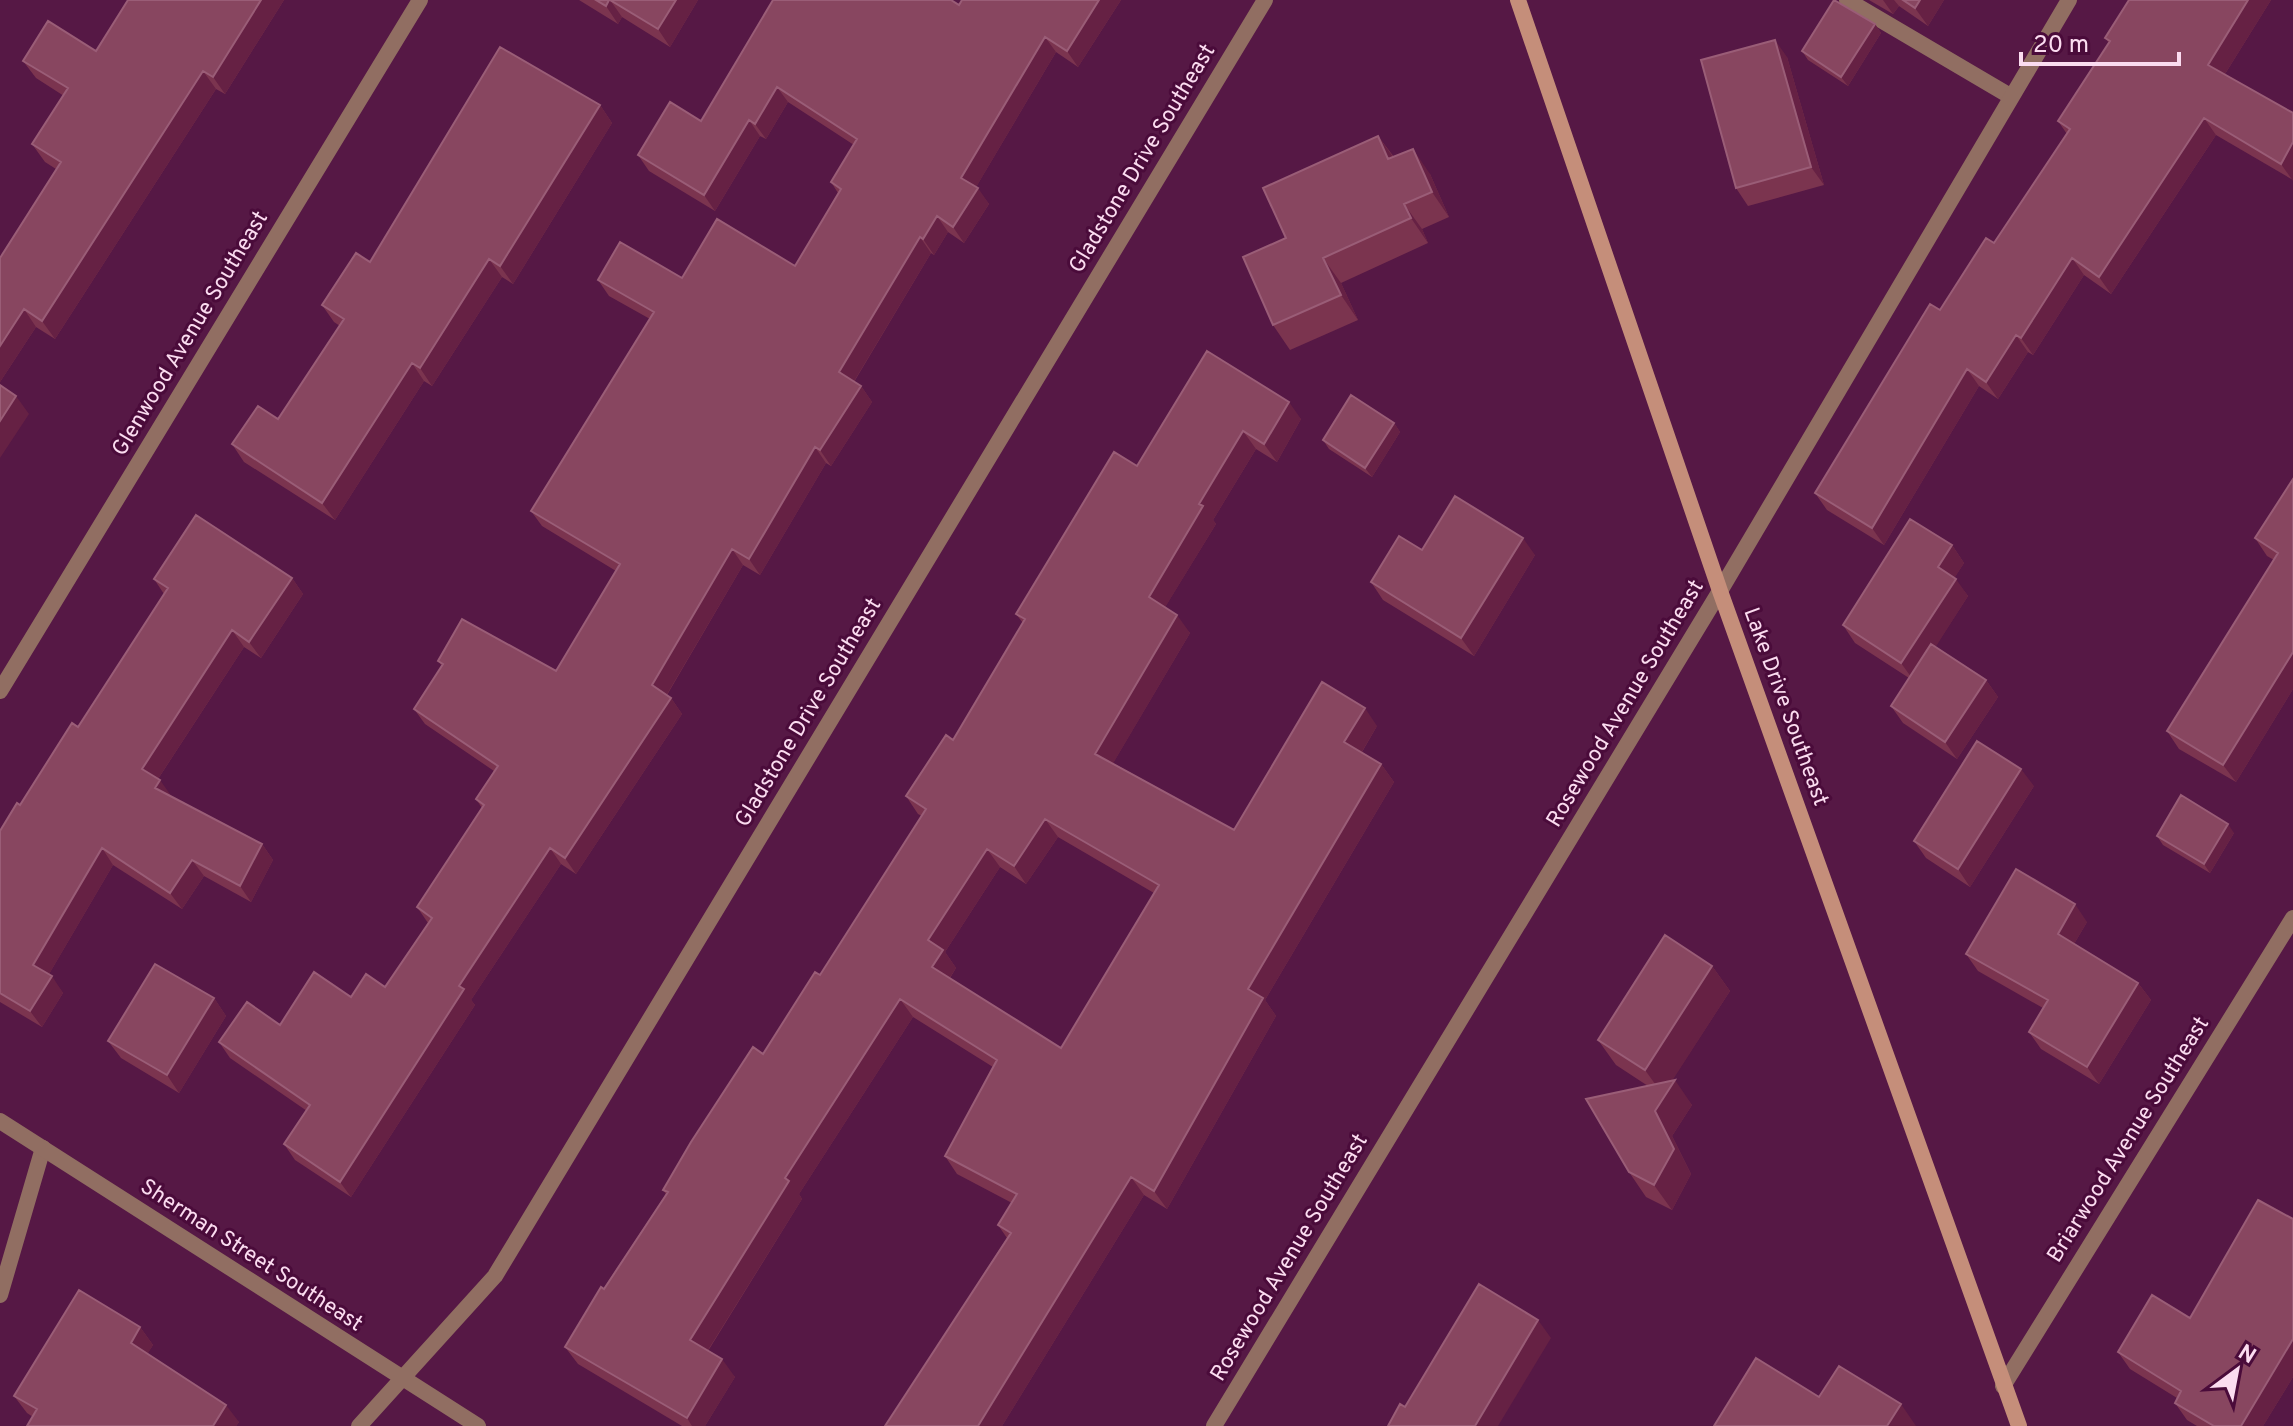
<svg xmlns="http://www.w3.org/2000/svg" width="2293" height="1426" font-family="Overpass,sans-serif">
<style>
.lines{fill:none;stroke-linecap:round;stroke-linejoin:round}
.service{stroke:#916e62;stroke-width:16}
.minor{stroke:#916e62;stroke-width:16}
.secondary{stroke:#c58e7a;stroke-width:16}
.wall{fill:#7b344f;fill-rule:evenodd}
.shaded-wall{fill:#662144}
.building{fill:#884660;stroke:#9a5d77;stroke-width:2;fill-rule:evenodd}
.labels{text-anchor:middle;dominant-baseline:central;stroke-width:6;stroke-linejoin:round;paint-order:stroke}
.street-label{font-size:22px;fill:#fbdcf0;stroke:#4a0b3a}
</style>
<rect width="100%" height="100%" fill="#561845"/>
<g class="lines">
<!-- service -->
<path class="service" d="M1847 0 2010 96
M0 1295 43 1148"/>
<!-- minor -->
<path class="minor" d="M0 691 420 0
M0 1121 478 1426
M2003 1386 2293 918
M359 1426 495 1276 1265 0
M1214 1426 1720 591 2069 0"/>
<!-- secondary -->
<path class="secondary" d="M1518 0 1720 591 2019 1426"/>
</g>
<!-- wall -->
<path class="wall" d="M128 0H284L225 94 216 89 55 339 36 327 0 382V258L56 169 45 162 32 144 64 96 36 78 23 61 96 51Z
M579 0H698L670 47 622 17 618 24Z
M962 0H1121L1078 67 1056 52 976 187 989 204 964 243 948 232 934 255 931 253 854 382 861 386 872 402 831 466 826 463 760 575 743 565 667 695 671 698 682 714 576 874 561 864 471 1000 475 1005 351 1197 295 1160 284 1144 307 1111 230 1058 219 1042 280 1025 351 997 385 987 428 923 417 907 482 808 476 799 494 771 425 724 414 709 442 666 438 661 556 671 616 571 542 526 531 511 650 319 609 296 598 280 682 278 795 266 838 193 831 182 854 145 788 102 766 139 760 136 715 211 649 171 638 155 701 121 959 5Z
M1869 0H1944L1928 26 1899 6 1893 14Z
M2129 0H2271L2225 74 2293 113V180L2216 135 2111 294 2084 275 2033 355 2028 352 1998 399 1979 386 1884 545 1827 510 1815 493 1940 310 1994 243 2067 134 2058 121 2109 43 2105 38Z
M1875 24 1881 33 1848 86 1808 60 1802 51Z
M1787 57 1824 185 1748 206 1736 188Z
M600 105 612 123 513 284 502 277 432 386 424 381 335 520 244 462 232 444 278 419 340 326 334 322 322 305 370 262Z
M1378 136 1394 157 1430 174 1449 217 1422 229 1428 243 1341 283 1358 320 1290 350 1273 325 1286 238Z
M1207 351 1301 419 1277 462 1256 449 1213 520 1216 524 1165 607 1190 633 1113 763 1234 830 1377 726 1362 752 1381 764 1394 782 1265 1000 1276 1016 1167 1209 1144 1195 1002 1426H885L1007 1238 998 1225 1012 1203 957 1174 945 1156 993 1067 913 1017 799 1194 802 1199 708 1351 735 1377 705 1426H682L578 1364 565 1347 666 1194 663 1190 820 975 922 816 918 814 906 796 953 740 1023 623 1016 614 1137 466ZM1058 837 1154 893 1061 1048 950 978 956 968 945 952 1000 867 1026 884Z
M1394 423 1400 432 1372 477 1329 449 1323 440Z
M2293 479V689L2236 782 2179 749 2167 731 2274 560 2267 556 2255 538Z
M1952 545 1964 563 1954 578 1968 596 1935 647 1986 680 1998 697 1957 759 1903 723 1891 706 1909 678 1855 643 1843 625Z
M1422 550 1535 555 1474 656 1383 600 1371 582Z
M292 578 303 594 261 658 244 647 158 779 171 797 262 844 273 860 251 902 204 876 182 909 113 865 49 974 63 993 42 1027 0 1002V831L78 727 164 594 154 579Z
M2034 786 1970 887 1926 858 1914 841Z
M2234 833 2210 873 2163 845 2157 836Z
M2087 922 2074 944 2138 983 2151 1000 2099 1084 2041 1049 2029 1032 2043 1008 1978 971 1966 954Z
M1712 966 1730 991 1672 1080 1692 1105 1672 1136 1691 1174 1672 1210 1646 1197 1629 1172 1648 1086 1616 1065 1598 1040Z
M214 998 226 1016 179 1093 121 1058 108 1041Z
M2293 1219V1377L2263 1426H2197L2187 1420 2175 1403 2177 1398 2130 1369 2118 1352 2190 1318Z
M140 1327 153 1345 147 1354 239 1422 236 1426H27L33 1417 27 1413 14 1396Z"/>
<!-- shaded-wall -->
<path class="shaded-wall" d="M261 0H284L225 94 213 77Z
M610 0 622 17 618 24 606 6Z
M676 0H698L670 47 658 29Z
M1099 0H1121L1078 67 1067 51Z
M1883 0H1894L1899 6 1893 14Z
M1920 0H1944L1928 26 1915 8Z
M2248 0H2271L2220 82 2208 65Z
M1875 24 1881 33 1848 86 1841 77Z
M1045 37 1056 52 972 194 961 178Z
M1775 40 1787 57 1824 185 1811 167Z
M203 71 216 89 55 339 42 321Z
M777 87 788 102 766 139 755 124Z
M600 105 612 123 513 284 500 266Z
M2204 118 2216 135 2111 294 2099 277Z
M749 120 760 136 715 211 704 195Z
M1378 136 1396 161 1388 159Z
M2293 142V181L2281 164Z
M1413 149 1430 174 1449 217 1432 192Z
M978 188 989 204 964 243 953 227Z
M1404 204 1422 229 1428 243 1411 218Z
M937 216 948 232 934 255 923 239Z
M920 237 931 253 850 388 839 372Z
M1323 258 1341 283 1358 320 1341 295Z
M2072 258 2084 275 2033 355 2021 338Z
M489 259 502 277 432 386 420 368Z
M24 309 36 327 0 382V346Z
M2016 335 2028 352 1998 399 1986 382Z
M412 363 424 381 335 520 322 503Z
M1967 369 1979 386 1884 545 1872 528Z
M861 386 872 402 831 466 820 450Z
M16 396 29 414 0 458V421Z
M1289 402 1301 419 1277 462 1264 444Z
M1394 423 1400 432 1372 477 1365 468Z
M1243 431 1256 449 1213 520 1216 524 1161 614 1149 597 1199 504Z
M815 447 826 463 760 575 749 559Z
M1523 538 1535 555 1474 656 1461 638Z
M1952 545 1964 563 1950 585 1938 567Z
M732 549 743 565 663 701 652 685Z
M292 578 303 594 261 658 249 642Z
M1956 579 1968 596 1914 681 1901 663Z
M1177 615 1190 633 1108 772 1095 754Z
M232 630 244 647 154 785 142 769Z
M2293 652V689L2236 782 2223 765Z
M1986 680 1998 697 1957 759 1945 742Z
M671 698 682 714 576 874 565 858Z
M1365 708 1377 726 1357 760 1344 742Z
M1381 764 1394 782 1265 1000 1276 1016 1167 1209 1154 1191 1248 989Z
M2021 769 2034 786 1970 887 1958 869Z
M160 780 172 797 155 788Z
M1045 819 1058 837 1026 884 1014 866Z
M2228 824 2234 833 2210 873 2204 864Z
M262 844 273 860 251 902 240 886Z
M102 848 113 865 45 981 33 965Z
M550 848 561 864 471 1000 475 1005 351 1197 340 1182 459 986Z
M987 849 1000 867 945 952 956 968 945 985 932 967 928 940Z
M192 860 204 876 182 909 170 893Z
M2075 904 2087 922 2070 951 2058 934Z
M1712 966 1730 991 1663 1095 1645 1070Z
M52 976 63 993 42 1027 30 1011Z
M2138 983 2151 1000 2099 1084 2087 1067Z
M214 998 226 1016 179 1093 167 1075Z
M900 999 913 1017 799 1194 802 1199 703 1358 690 1340 785 1178Z
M1675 1080 1692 1105 1672 1136 1691 1174 1672 1210 1654 1185 1655 1111Z
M1131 1177 1144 1195 1002 1426H978Z
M1538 1320 1551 1338 1498 1426H1475Z
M140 1327 153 1345 143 1361 131 1343Z
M2293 1339V1377L2263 1426H2241Z
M722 1359 735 1377 705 1426H692L687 1418Z
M1901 1404 1916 1426H1887Z
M226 1405 239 1422 236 1426H213Z"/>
<!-- building -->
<path class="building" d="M128 0H261L213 77 203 71 42 321 24 309 0 346V258L61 162 32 144 68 88 23 61 48 21 96 51Z
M596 0H609L606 6Z
M610 0H676L658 29Z
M773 0H951L959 5 962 0H1099L1067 51 1045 37 961 178 978 188 953 227 937 216 923 239 920 237 839 372 861 386 820 450 815 447 749 559 732 549 652 685 671 698 565 858 550 848 459 986 464 989 340 1182 284 1144 310 1105 219 1042 247 1002 280 1025 314 972 351 997 366 974 385 987 432 918 417 907 484 805 476 799 498 766 414 709 443 664 438 661 462 619 556 671 620 564 531 511 654 312 598 280 620 242 682 278 717 219 795 266 841 189 831 182 857 139 777 87 755 124 749 120 704 195 638 155 670 102 701 121Z
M1834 0 1875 24 1841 77 1802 51Z
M1903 0H1920L1915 8Z
M2129 0H2248L2208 65 2293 113V142L2281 164 2204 118 2099 277 2072 258 2021 338 2016 335 1986 382 1967 369 1872 528 1815 493 1930 304 1940 310 1986 238 1994 243 2070 129 2058 121 2110 41 2105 38Z
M1775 40 1811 167 1736 188 1701 60Z
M500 47 600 105 500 266 489 259 420 368 412 363 322 503 232 444 258 406 278 419 344 319 322 305 356 253 370 262Z
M1378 136 1388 159 1413 149 1432 192 1404 204 1411 218 1323 258 1341 295 1273 325 1243 257 1286 238 1263 188Z
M1207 351 1289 402 1264 444 1243 431 1199 504 1203 506 1149 597 1177 615 1095 754 1234 830 1322 682 1365 708 1344 742 1381 764 1248 989 1263 998 1154 1191 1131 1177 978 1426H885L1011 1233 998 1225 1017 1194 945 1156 997 1060 900 999 785 1178 789 1181 690 1340 722 1359 687 1418 565 1347 601 1287 604 1289 668 1192 663 1190 691 1142 753 1047 763 1054 815 972 820 975 926 809 906 796 946 735 953 740 1025 619 1016 614 1114 452 1137 466ZM1045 819 1159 885 1061 1048 932 967 943 950 928 940 987 849 1014 866Z
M0 385 16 396 0 421Z
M1351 395 1394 423 1365 468 1323 440Z
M2293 479V652L2223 765 2167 731 2278 553 2255 538Z
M1455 496 1523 538 1461 638 1371 582 1399 536 1422 550Z
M196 515 292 578 249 642 232 630 142 769 160 780 155 788 262 844 240 886 192 860 170 893 102 848 33 965 52 976 30 1011 0 993V831L17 803 20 805 72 723 78 727 168 588 154 579Z
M1910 519 1952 545 1938 567 1956 579 1901 663 1843 625Z
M1931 644 1986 680 1945 742 1891 706Z
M1977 741 2021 769 1958 869 1914 841Z
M2181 795 2228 824 2204 864 2157 836Z
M2016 869 2075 904 2058 934 2138 983 2087 1067 2029 1032 2048 1000 1966 954Z
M1665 935 1712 966 1645 1070 1598 1040Z
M155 964 214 998 167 1075 108 1041Z
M1675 1080 1655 1111 1674 1149 1654 1185 1629 1172 1586 1099Z
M2258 1200 2293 1219V1339L2241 1426H2214L2175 1403 2181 1391 2118 1352 2152 1295 2190 1318Z
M1479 1284 1538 1320 1475 1426H1388L1400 1404 1405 1407Z
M79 1290 140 1327 131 1343 226 1405 213 1426H27L37 1409 14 1396Z
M1756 1358 1819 1397 1839 1366 1901 1404 1887 1426H1714Z"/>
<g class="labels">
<!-- street labels -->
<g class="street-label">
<text transform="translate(1143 159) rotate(-59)">Gladstone Drive Southeast</text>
<text transform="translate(191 334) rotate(-59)">Glenwood Avenue Southeast</text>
<text transform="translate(1626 704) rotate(-59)">Rosewood Avenue Southeast</text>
<text transform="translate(1785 707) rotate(70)">Lake Drive Southeast</text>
<text transform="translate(809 713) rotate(-59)">Gladstone Drive Southeast</text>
<text transform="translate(2129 1140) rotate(-58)">Briarwood Avenue Southeast</text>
<text transform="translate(251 1256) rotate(33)">Sherman Street Southeast</text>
<text transform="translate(1290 1258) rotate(-59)">Rosewood Avenue Southeast</text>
</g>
</g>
<!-- north arrow -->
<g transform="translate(2237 1370) rotate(32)" stroke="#4a0b3a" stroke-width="6" paint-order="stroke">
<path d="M0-6L14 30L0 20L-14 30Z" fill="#fbdcf0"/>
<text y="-12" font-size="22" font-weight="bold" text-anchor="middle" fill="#fbdcf0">N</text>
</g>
<!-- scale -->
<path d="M2021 52v12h158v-12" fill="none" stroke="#fbdcf0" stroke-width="4"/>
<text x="2033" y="52" font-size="24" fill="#fbdcf0" stroke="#4a0b3a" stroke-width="6" paint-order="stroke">20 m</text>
</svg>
